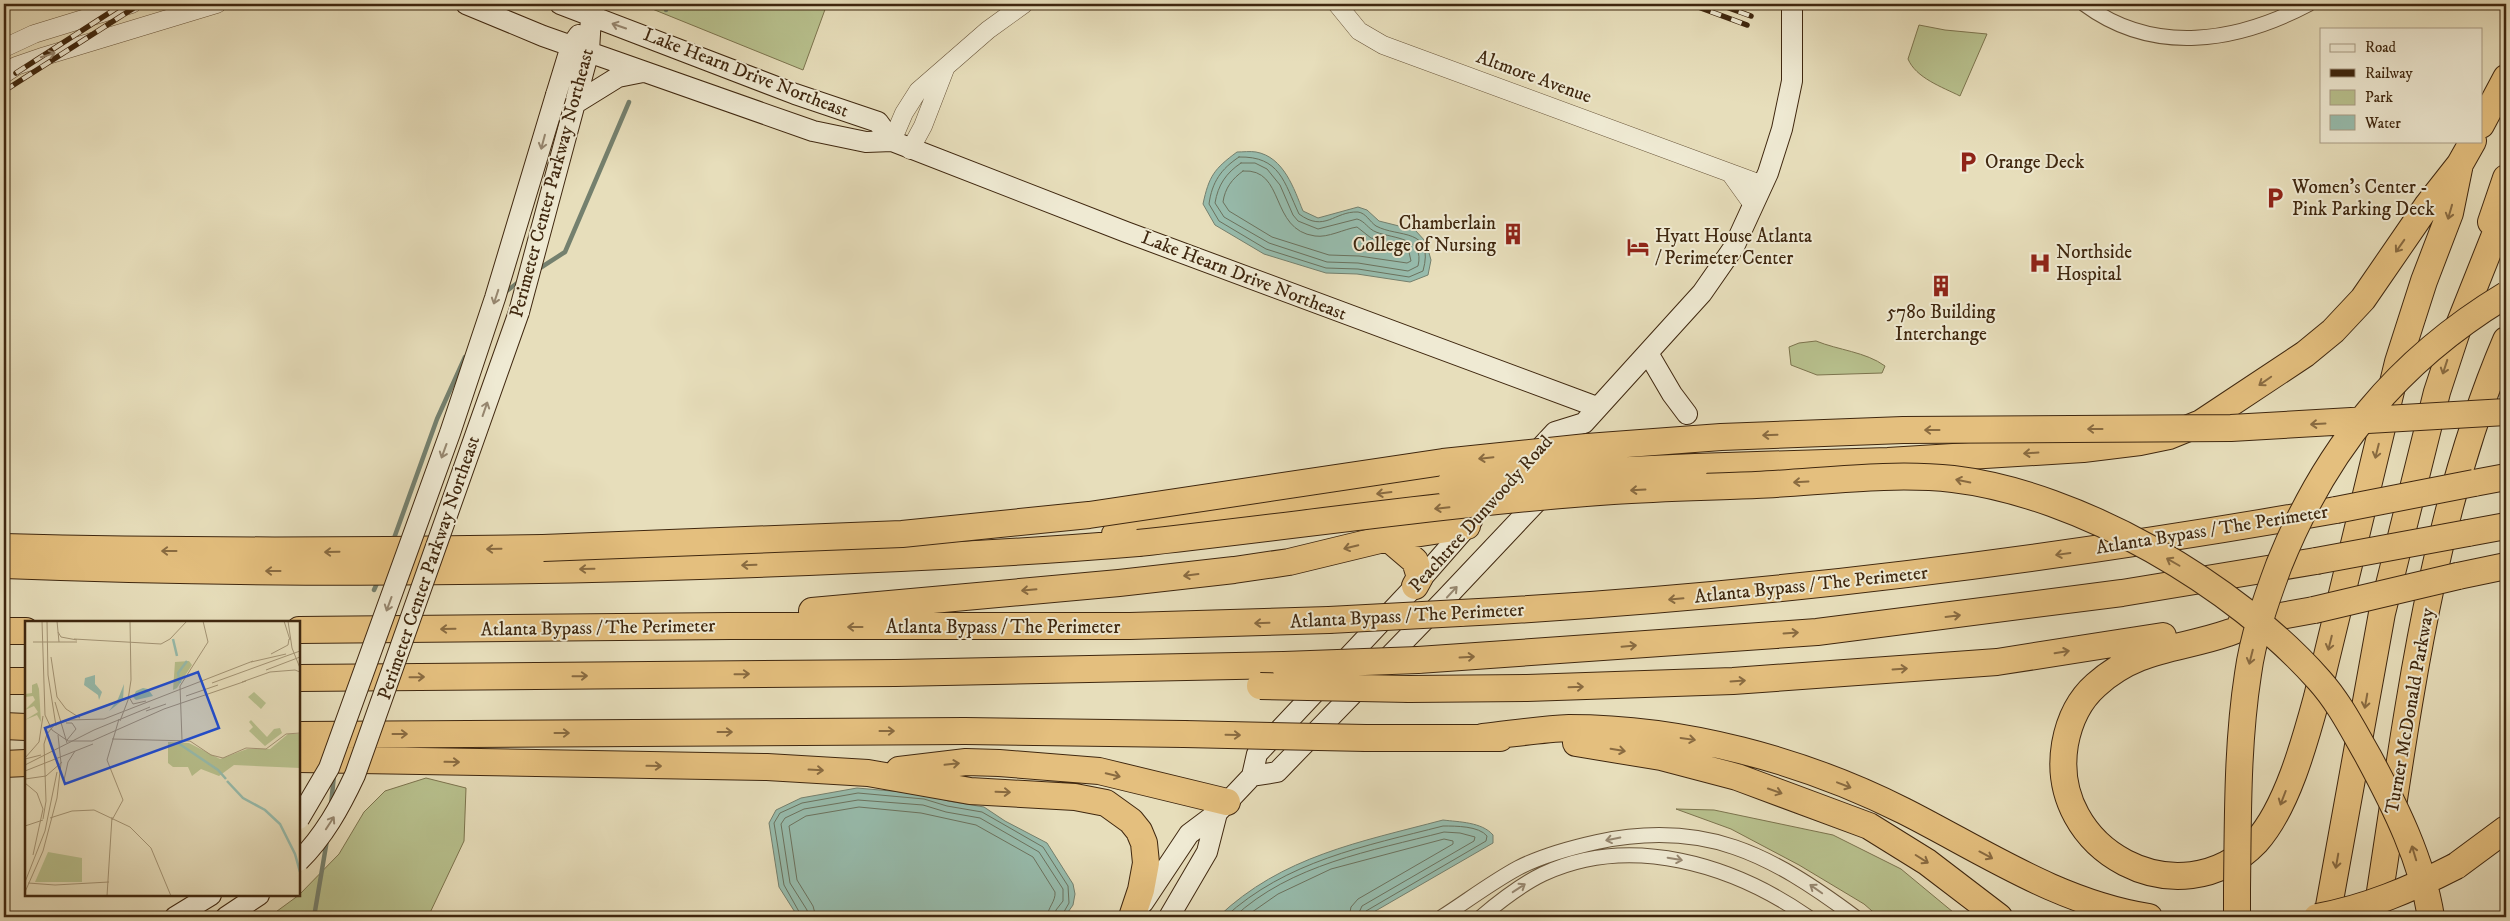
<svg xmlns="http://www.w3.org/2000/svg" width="2510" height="921" font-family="'IM FELL DW Pica',serif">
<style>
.green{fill:#b8c18e;stroke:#7c744e}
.water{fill:#97bcad;stroke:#74806e}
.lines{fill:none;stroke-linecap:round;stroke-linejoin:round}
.shore{stroke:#6b725e;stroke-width:1}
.stream{stroke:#74806e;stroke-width:4.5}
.minor-casing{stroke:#69553a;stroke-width:16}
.tertiary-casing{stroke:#69553a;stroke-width:19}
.secondary-casing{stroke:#3f270f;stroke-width:22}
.motorway-casing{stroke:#3f270f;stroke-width:28}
.minor{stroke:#efead3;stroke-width:14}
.tertiary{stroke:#efead3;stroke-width:18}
.secondary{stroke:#efead3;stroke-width:20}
.motorway{stroke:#e4bf7e;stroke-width:26}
.rail-casing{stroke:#3f270f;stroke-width:5.5}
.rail{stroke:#efead3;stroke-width:4;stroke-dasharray:11;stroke-linecap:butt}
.secondary-bridge-casing{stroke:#3f270f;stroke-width:22;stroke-linecap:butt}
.motorway-bridge-casing{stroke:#3f270f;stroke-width:28;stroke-linecap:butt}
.secondary-bridge{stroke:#efead3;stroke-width:20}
.motorway-bridge{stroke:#e4bf7e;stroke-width:26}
.oneway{stroke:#978871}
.oneway2{stroke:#896b41}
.labels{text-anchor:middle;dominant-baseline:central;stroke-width:4;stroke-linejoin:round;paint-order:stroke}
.street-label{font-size:19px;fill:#3f270f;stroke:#efead3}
.poi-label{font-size:19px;fill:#3f270f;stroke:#efead3;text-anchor:start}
.inset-river{fill:none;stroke:#97bcad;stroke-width:2.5}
.inset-road{fill:none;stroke:#a49576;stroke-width:1}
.view{fill:#1d4ed8;fill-opacity:0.15;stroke:#1d4ed8;stroke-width:2.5}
.inset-edge{fill:none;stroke:#3f270f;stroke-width:2.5}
</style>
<rect width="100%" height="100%" fill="#e7debb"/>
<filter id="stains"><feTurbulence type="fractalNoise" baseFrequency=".004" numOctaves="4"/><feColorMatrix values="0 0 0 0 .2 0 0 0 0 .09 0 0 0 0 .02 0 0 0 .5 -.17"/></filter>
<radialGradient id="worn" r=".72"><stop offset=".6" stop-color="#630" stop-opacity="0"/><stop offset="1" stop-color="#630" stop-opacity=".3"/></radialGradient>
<!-- green -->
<path class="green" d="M640 4H827L803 70Z
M1919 25 1945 30 1987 34 1960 96C1942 87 1916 78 1908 59Z
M1816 341C1838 350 1866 352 1885 366L1882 373 1817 375 1791 365 1789 347 1799 343Z
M426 778 466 788 464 841 428 917H269L299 895 339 854 364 812 385 791Z
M1676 809 1714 810 1833 835 1901 869 1959 917H1879L1864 904 1799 865 1731 829Z"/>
<!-- water -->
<path class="water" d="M1237 152C1243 152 1250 151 1256 152 1284 157 1294 189 1303 211L1318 218 1358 207 1367 210 1379 221 1415 230 1426 242 1431 260 1428 275 1410 282 1357 274 1326 273 1264 254 1215 225 1203 204C1209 176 1214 169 1237 152Z
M857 788 925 794 948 801 984 807 1005 821 1047 843 1073 884 1075 894 1073 905 1066 915 1059 917H798L779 887 769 823 776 810 801 798Z
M1443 820C1459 822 1482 822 1493 835V843L1365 917H1218C1282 856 1360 842 1443 820Z"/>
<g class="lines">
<!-- shore -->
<path class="shore" d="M1239 157C1280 156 1284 182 1299 214 1325 233 1334 211 1358 212 1366 213 1370 222 1376 226 1398 238 1435 227 1423 271L1409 277 1358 269 1326 268 1266 249 1219 221 1209 204C1212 182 1221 169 1239 157Z
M1241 163H1255L1267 169 1280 185 1293 215 1298 221 1318 229 1357 219C1365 221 1368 229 1376 232 1394 239 1425 237 1418 266L1408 271 1358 263 1327 262 1269 243 1224 217 1215 203C1218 185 1226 173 1241 163Z
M1243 171C1286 168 1269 230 1315 236 1328 238 1344 229 1357 227L1371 238 1405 247 1409 252 1411 261 1407 263 1359 256 1329 255 1272 237 1229 211 1223 202C1225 188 1232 179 1243 171Z
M802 917 784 885 774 823 780 813 802 803 858 793 924 799 947 806 982 812 1043 847 1068 886 1069 903 1061 917
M808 917 807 910 790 883 781 824 785 818 804 809 858 800 923 805 946 812 980 818 1039 852 1063 889V901L1056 910 1055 917
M816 917 813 906 797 880 789 826 806 816 859 807 921 813 976 825 1033 857 1055 892C1056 901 1048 907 1047 917
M1225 917C1286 861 1365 846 1443 826 1456 826 1479 826 1487 836L1486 841 1366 911 1363 917
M1234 917C1291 864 1371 851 1444 832L1460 833 1475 837 1474 841 1362 906 1357 917
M1245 917 1278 894 1331 869 1444 839 1453 841V844L1358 899 1351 907 1349 917"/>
<!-- stream -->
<path class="stream" d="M666 4V10
M537 270 565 252 629 102
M504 293 520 281
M393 541 437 419 465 357
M374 590 378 581
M331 805 334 775
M314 917 327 840"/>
<!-- minor casing -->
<g class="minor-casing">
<path id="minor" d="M2084 4C2154 56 2237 42 2309 4
M1442 917C1467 901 1492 882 1518 868 1543 855 1570 848 1597 842 1705 819 1770 854 1855 917
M1481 917C1500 901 1520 885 1543 874 1631 833 1733 865 1808 917"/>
</g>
<!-- tertiary casing -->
<g class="tertiary-casing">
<path id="tertiary" d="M1337 4 1359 31 1383 45 1763 185
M4 48 34 34 132 4
M4 74 16 66 45 56 217 4
M892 141 904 113 918 91 988 30 1024 4
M910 150 923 126 945 69
M1730 173 1753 205"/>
</g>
<!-- secondary casing -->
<g class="secondary-casing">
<path id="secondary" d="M466 4 543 36 813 131 866 142 892 141 1126 232 1597 407
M560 4 795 94 878 122 892 141
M556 95 571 46 579 35
M576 103 618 77 643 72
M519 312 582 77 589 51 591 17
M1648 353 1672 394 1687 414
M1531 458 1555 432 1584 423 1702 293 1734 247 1768 173 1782 129 1792 81V4
M1252 776 1277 772 1444 600 1546 492
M1143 903 1189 834 1217 813 1252 776 1257 754 1415 586 1472 521
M175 917 211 895
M226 917 259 895
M1169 917 1207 852 1217 813"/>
</g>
<!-- motorway casing -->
<g class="motorway-casing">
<path id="motorway" d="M2481 125 2506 78
M2491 222 2506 178
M1695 467 1888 461 2083 449 2140 442 2169 436 2201 423 2305 354 2333 331 2363 299 2427 206 2460 164 2473 141
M2474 483 2506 477
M2468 533 2506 526
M1115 534 1449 485
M1388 538 1415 561 1420 577 1415 586
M4 547C184 552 363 551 543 548
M4 565C287 576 571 573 854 560 949 556 1043 551 1138 543
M2458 576 2506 566
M812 611 1119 583 1234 570 1289 562 1388 538 1467 526
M1460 613C1754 598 2046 561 2336 510
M2256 621C2247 625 2238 630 2228 633 2179 650 2138 647 2096 685 2079 700 2069 722 2065 744 2047 851 2180 921 2256 842 2287 808 2305 741 2317 697L2398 362 2424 281 2450 213 2460 164
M2241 623 2314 610
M299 630 730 626H1130L1329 620
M4 631H26
M1418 660 1817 632 2122 593 2316 561
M299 678 896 673 1284 665
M4 681H26
M1409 689 1527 688 1733 681 1997 662 2163 636
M4 726 26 727
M299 735 965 731 1184 734
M1483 737C1511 734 1541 729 1569 728 1683 728 1803 760 1904 811 1983 851 2059 903 2149 917
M1366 738H1500
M1576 743 1661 757 1737 777 1869 826 1927 862 1999 917
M299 759 767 767 868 773 970 791 1075 797 1106 803 1131 821 1139 831 1144 843 1146 863 1141 890 1132 917
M4 764 26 763
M899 770 966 762 999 763 1099 771 1227 802
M2456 866 2506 829
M2237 917V889
M2327 917 2382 613 2437 392 2459 325 2506 207
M2376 917C2407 722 2428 523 2506 340"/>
</g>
<!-- minor -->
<use href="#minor" class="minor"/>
<!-- tertiary -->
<use href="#tertiary" class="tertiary"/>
<!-- secondary -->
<use href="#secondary" class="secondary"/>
<!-- motorway -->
<use href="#motorway" class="motorway"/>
<!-- rail casing -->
<g class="rail-casing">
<path id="rail" d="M1690 4 1747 25
M1718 4 1751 16
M16 73 123 4
M4 91 140 4"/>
</g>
<!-- rail -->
<use href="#rail" class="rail"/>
<!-- secondary-bridge casing -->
<g class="secondary-bridge-casing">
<path id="secondary-bridge" d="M299 819 329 768 450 433 495 298 556 95
M299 861C324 836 340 807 355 775L519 312"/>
</g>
<!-- motorway-bridge casing -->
<g class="motorway-bridge-casing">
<path id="motorway-bridge" d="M1449 485 1609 471 1695 467
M2336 510 2474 483
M1138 543C1296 526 1454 502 1613 491 1661 488 1709 487 1756 485 1821 482 1889 472 1953 479 2080 494 2235 585 2319 680 2339 702 2353 730 2368 756 2395 806 2422 860 2431 917
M543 548 902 534 1089 515 1443 462 1587 447 1721 437 1903 430 2231 428 2506 412
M2316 561 2468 533
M2314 610 2458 576
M1329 620 1460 613
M1284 665 1418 660
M1260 686 1409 689
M1184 734 1366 738
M2237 889C2238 817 2237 745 2248 674 2253 637 2266 600 2279 565 2326 448 2398 360 2506 295
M2317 917C2367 908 2411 889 2456 866"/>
</g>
<!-- secondary-bridge -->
<use href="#secondary-bridge" class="secondary-bridge"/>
<!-- motorway-bridge -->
<use href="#motorway-bridge" class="motorway-bridge"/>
</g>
<!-- one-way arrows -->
<defs><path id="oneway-shaft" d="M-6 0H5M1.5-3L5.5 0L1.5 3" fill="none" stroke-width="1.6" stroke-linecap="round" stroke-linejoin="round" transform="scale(1.25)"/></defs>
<g class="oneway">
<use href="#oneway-shaft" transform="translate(619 26) rotate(-161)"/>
<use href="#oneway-shaft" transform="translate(48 55) rotate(-17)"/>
<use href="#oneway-shaft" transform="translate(543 142) rotate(105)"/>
<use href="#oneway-shaft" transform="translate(496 297) rotate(108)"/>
<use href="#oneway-shaft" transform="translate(485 409) rotate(-71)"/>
<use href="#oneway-shaft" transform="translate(444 451) rotate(110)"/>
<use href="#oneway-shaft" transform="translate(1452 592) rotate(-47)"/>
<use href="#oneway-shaft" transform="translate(389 604) rotate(110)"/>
<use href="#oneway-shaft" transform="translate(330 823) rotate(-57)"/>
<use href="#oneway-shaft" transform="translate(1613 839) rotate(168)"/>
<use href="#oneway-shaft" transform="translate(1675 859) rotate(10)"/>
<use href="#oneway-shaft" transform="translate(1519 888) rotate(-33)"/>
<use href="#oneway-shaft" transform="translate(1816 889) rotate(-145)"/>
</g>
<g class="oneway2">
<use href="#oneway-shaft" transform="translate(2450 212) rotate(106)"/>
<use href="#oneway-shaft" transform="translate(2400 246) rotate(125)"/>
<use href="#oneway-shaft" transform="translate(2445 367) rotate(108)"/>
<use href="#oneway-shaft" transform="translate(2265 381) rotate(145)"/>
<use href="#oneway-shaft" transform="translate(2318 424) rotate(177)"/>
<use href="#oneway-shaft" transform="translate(2095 429) rotate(180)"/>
<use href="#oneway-shaft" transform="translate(1932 430) rotate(180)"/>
<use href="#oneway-shaft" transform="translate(1770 435) rotate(178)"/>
<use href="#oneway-shaft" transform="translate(2377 451) rotate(104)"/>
<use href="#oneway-shaft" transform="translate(2031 453) rotate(176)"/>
<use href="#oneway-shaft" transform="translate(1486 458) rotate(174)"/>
<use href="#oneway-shaft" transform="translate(1963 481) rotate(-168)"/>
<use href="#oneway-shaft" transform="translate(1801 482) rotate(177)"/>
<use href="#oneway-shaft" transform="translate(1638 490) rotate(177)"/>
<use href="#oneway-shaft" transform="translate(1384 493) rotate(173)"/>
<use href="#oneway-shaft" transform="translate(1442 508) rotate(174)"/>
<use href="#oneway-shaft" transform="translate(1351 547) rotate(167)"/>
<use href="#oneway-shaft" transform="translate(494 549) rotate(179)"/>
<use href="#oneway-shaft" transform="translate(169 551) rotate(-180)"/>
<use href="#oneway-shaft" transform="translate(332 552) rotate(179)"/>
<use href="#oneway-shaft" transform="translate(2063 554) rotate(172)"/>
<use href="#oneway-shaft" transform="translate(2173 562) rotate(-150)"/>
<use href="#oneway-shaft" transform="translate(749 565) rotate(178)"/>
<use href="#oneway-shaft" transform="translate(587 569) rotate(179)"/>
<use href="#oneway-shaft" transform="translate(273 571) rotate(-180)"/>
<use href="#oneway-shaft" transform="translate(1191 575) rotate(173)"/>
<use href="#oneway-shaft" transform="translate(1029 590) rotate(175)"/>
<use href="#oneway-shaft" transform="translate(1676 599) rotate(175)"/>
<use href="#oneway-shaft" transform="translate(1953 616) rotate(-7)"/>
<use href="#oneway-shaft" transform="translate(1262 623) rotate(178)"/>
<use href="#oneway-shaft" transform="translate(855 627) rotate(-180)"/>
<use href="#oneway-shaft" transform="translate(448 629) rotate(179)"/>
<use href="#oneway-shaft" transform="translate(1791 633) rotate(-4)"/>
<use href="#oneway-shaft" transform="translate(2330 643) rotate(104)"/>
<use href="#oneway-shaft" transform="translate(1629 646) rotate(-5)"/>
<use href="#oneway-shaft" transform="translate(2062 652) rotate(-9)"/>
<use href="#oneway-shaft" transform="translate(1467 657) rotate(-3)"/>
<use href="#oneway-shaft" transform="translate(2251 657) rotate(104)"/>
<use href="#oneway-shaft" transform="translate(1900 669) rotate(-4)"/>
<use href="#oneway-shaft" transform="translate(742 674) rotate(-1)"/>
<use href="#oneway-shaft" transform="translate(580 676) rotate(-1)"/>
<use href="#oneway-shaft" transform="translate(417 677) rotate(-1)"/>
<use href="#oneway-shaft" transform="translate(1738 681) rotate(-4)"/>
<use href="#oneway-shaft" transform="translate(1576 687) rotate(-2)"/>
<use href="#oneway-shaft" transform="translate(2366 701) rotate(100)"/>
<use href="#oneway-shaft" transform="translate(887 731)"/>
<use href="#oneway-shaft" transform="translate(725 732)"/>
<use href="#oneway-shaft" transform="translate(562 733)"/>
<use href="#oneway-shaft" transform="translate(400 734)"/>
<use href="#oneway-shaft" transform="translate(1233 735) rotate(1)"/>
<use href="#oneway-shaft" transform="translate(1688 739) rotate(8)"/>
<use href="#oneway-shaft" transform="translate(1618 750) rotate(9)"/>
<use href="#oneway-shaft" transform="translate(452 762) rotate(1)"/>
<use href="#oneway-shaft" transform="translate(952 764) rotate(-6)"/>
<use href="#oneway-shaft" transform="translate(654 766) rotate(1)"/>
<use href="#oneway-shaft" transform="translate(816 770) rotate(3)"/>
<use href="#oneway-shaft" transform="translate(1113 775) rotate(13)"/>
<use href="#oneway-shaft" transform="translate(1844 785) rotate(21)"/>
<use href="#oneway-shaft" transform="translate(1775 791) rotate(19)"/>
<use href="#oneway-shaft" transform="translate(1003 792) rotate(2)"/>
<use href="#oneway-shaft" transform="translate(2283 798) rotate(111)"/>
<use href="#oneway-shaft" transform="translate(2414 853) rotate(-107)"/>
<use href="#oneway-shaft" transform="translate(1986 855) rotate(28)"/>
<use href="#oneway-shaft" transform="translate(1922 859) rotate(32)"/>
<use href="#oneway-shaft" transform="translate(2337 861) rotate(100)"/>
</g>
<!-- icons -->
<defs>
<g id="parking-bare" transform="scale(1.725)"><path d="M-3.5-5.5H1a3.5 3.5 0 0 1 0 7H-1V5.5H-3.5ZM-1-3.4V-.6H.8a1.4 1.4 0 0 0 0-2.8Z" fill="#8f2418" stroke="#efead3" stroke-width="2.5" paint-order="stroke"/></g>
<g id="building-bare" transform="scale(1.725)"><path d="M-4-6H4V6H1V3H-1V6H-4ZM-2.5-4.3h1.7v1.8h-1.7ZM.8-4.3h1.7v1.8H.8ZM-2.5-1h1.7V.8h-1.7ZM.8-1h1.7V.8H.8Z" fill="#8f2418" stroke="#efead3" stroke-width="2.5" paint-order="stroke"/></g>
<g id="hotel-bare" transform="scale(1.725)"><path d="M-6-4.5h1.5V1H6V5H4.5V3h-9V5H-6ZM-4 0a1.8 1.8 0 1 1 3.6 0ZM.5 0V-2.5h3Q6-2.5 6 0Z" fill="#8f2418" stroke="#efead3" stroke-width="2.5" paint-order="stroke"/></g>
<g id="hospital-bare" transform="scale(1.725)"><path d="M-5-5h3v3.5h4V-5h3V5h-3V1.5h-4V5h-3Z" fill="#8f2418" stroke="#efead3" stroke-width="2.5" paint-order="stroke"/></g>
</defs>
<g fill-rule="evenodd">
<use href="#parking-bare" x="1968" y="162"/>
<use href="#parking-bare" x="2275" y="198"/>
<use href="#building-bare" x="1513" y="234"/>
<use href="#hotel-bare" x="1638" y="247"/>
<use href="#hospital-bare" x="2040" y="263"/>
<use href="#building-bare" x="1941" y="286"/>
</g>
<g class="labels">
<!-- street labels -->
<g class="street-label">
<text transform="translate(746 73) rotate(21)">Lake Hearn Drive Northeast</text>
<text transform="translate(1534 77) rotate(20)">Altmore Avenue</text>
<text transform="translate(552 183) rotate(-75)">Perimeter Center Parkway Northeast</text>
<text transform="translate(1244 276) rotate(21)">Lake Hearn Drive Northeast</text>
<text transform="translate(1481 514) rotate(-48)">Peachtree Dunwoody Road</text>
<text transform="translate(2212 530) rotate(-9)">Atlanta Bypass / The Perimeter</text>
<text transform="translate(429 568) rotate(-71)">Perimeter Center Parkway Northeast</text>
<text transform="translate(1811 585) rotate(-6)">Atlanta Bypass / The Perimeter</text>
<text transform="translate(1407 616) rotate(-3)">Atlanta Bypass / The Perimeter</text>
<text x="1003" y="627">Atlanta Bypass / The Perimeter</text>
<text transform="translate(598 628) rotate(-1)">Atlanta Bypass / The Perimeter</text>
<text transform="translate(2410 711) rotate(-80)">Turner McDonald Parkway</text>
</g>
<!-- poi labels -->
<g class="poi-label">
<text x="1985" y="162">Orange Deck</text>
<text x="2292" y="187">Women's Center -<tspan x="2292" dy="22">Pink Parking Deck</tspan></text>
<text x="1496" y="223" text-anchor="end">Chamberlain<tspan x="1496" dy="22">College of Nursing</tspan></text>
<text x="1655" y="236">Hyatt House Atlanta<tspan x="1655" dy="22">/ Perimeter Center</tspan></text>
<text x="2056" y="252">Northside<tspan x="2056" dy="22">Hospital</tspan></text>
<text x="1941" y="312" text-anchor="middle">5780 Building<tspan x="1941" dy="22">Interchange</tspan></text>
</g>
</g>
<!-- overview -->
<g transform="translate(25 621)">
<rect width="275" height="275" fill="#e7debb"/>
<path d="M164 40 167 44 152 67 148 69 150 41ZM12 62 14 68 16 101 12 94 0 99 13 91 9 85 0 89 10 79 8 75 0 76V73L7 72V64ZM229 71 241 82 236 88 223 76ZM226 99 242 116 249 108 255 107 257 112 240 125 224 110 228 106 224 101ZM263 113H275V147L209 144 194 155 176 148 167 155 163 146H148L143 142V121L164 122 195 138 222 128H245ZM23 231 57 237V261H10Z" fill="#b8c18e"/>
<path d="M70 54V63L77 71 74 79 73 74 59 64 60 57ZM99 63 98 79 84 90 93 78ZM118 67 123 68 128 75 111 79 108 76 111 70Z" fill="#97bcad"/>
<path class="inset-river" d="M148 18 152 35M155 62 153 52 162 40M153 122 193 149 201 158M202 160 218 177 240 189 255 203 270 233 275 251"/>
<path class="inset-road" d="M17 0 20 94 27 109 43 120H67L139 88 221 60M22 0 23 54 31 105M32 0 34 21M259 0 265 19M263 0 267 27 275 47M33 11 36 16 52 19M49 18 136 23 145 18 162 0M8 21H52M246 33 263 24 264 18M26 36 32 76 41 88 55 97M226 41 261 33M241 49 275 36M217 61 245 51 270 49 275 51M187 62 275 30M161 75 193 64M104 76 108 83 121 80M30 81 42 122M121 90 141 83M95 100 103 79 106 59 105 0M41 102H47L51 108 42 119M87 118 165 120 186 134 198 137 221 127 241 128 261 113 275 112M157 119 155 65 183 21 178 0M0 137 14 121 18 95M0 138 16 134M0 144 69 109 125 86M0 150 68 123M0 158 21 155 37 141M39 159 43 141 50 130M0 162 12 172 18 188 8 234M25 197 47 190 69 189 105 206 126 227 146 275M18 198 21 180 19 123 22 113 30 103 44 99 79 98 228 40M87 199 98 179 82 139 94 98M0 205 18 199M0 261 20 210 32 151M3 262 30 264 84 261M0 271 18 230 32 177 36 142 33 114M82 275 87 196"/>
<path class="view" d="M173 51 194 107 40 163 20 107Z"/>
<rect width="275" height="275" class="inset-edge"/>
</g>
<!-- margin -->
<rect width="2510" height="921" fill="none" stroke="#e7debb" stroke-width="20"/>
<rect x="5" y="5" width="2500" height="911" fill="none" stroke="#3f270f" stroke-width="2.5"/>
<rect x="10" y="10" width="2490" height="901" fill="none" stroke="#3f270f"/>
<!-- legend -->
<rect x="2320" y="28" width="162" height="115" fill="#efead3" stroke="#a99c85"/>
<rect x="2330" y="44" width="25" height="8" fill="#efead3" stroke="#a99c85"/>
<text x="2365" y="52" font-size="15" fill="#3f270f">Road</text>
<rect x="2330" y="69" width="25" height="8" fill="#3f270f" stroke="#a99c85"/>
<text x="2365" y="78" font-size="15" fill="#3f270f">Railway</text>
<rect x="2330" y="90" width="25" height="15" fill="#b8c18e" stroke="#a99c85"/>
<text x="2365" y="102" font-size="15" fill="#3f270f">Park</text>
<rect x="2330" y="115" width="25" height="15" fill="#97bcad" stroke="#a99c85"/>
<text x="2365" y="128" font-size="15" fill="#3f270f">Water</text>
<rect width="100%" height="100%" filter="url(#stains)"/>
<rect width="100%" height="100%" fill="url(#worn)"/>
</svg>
